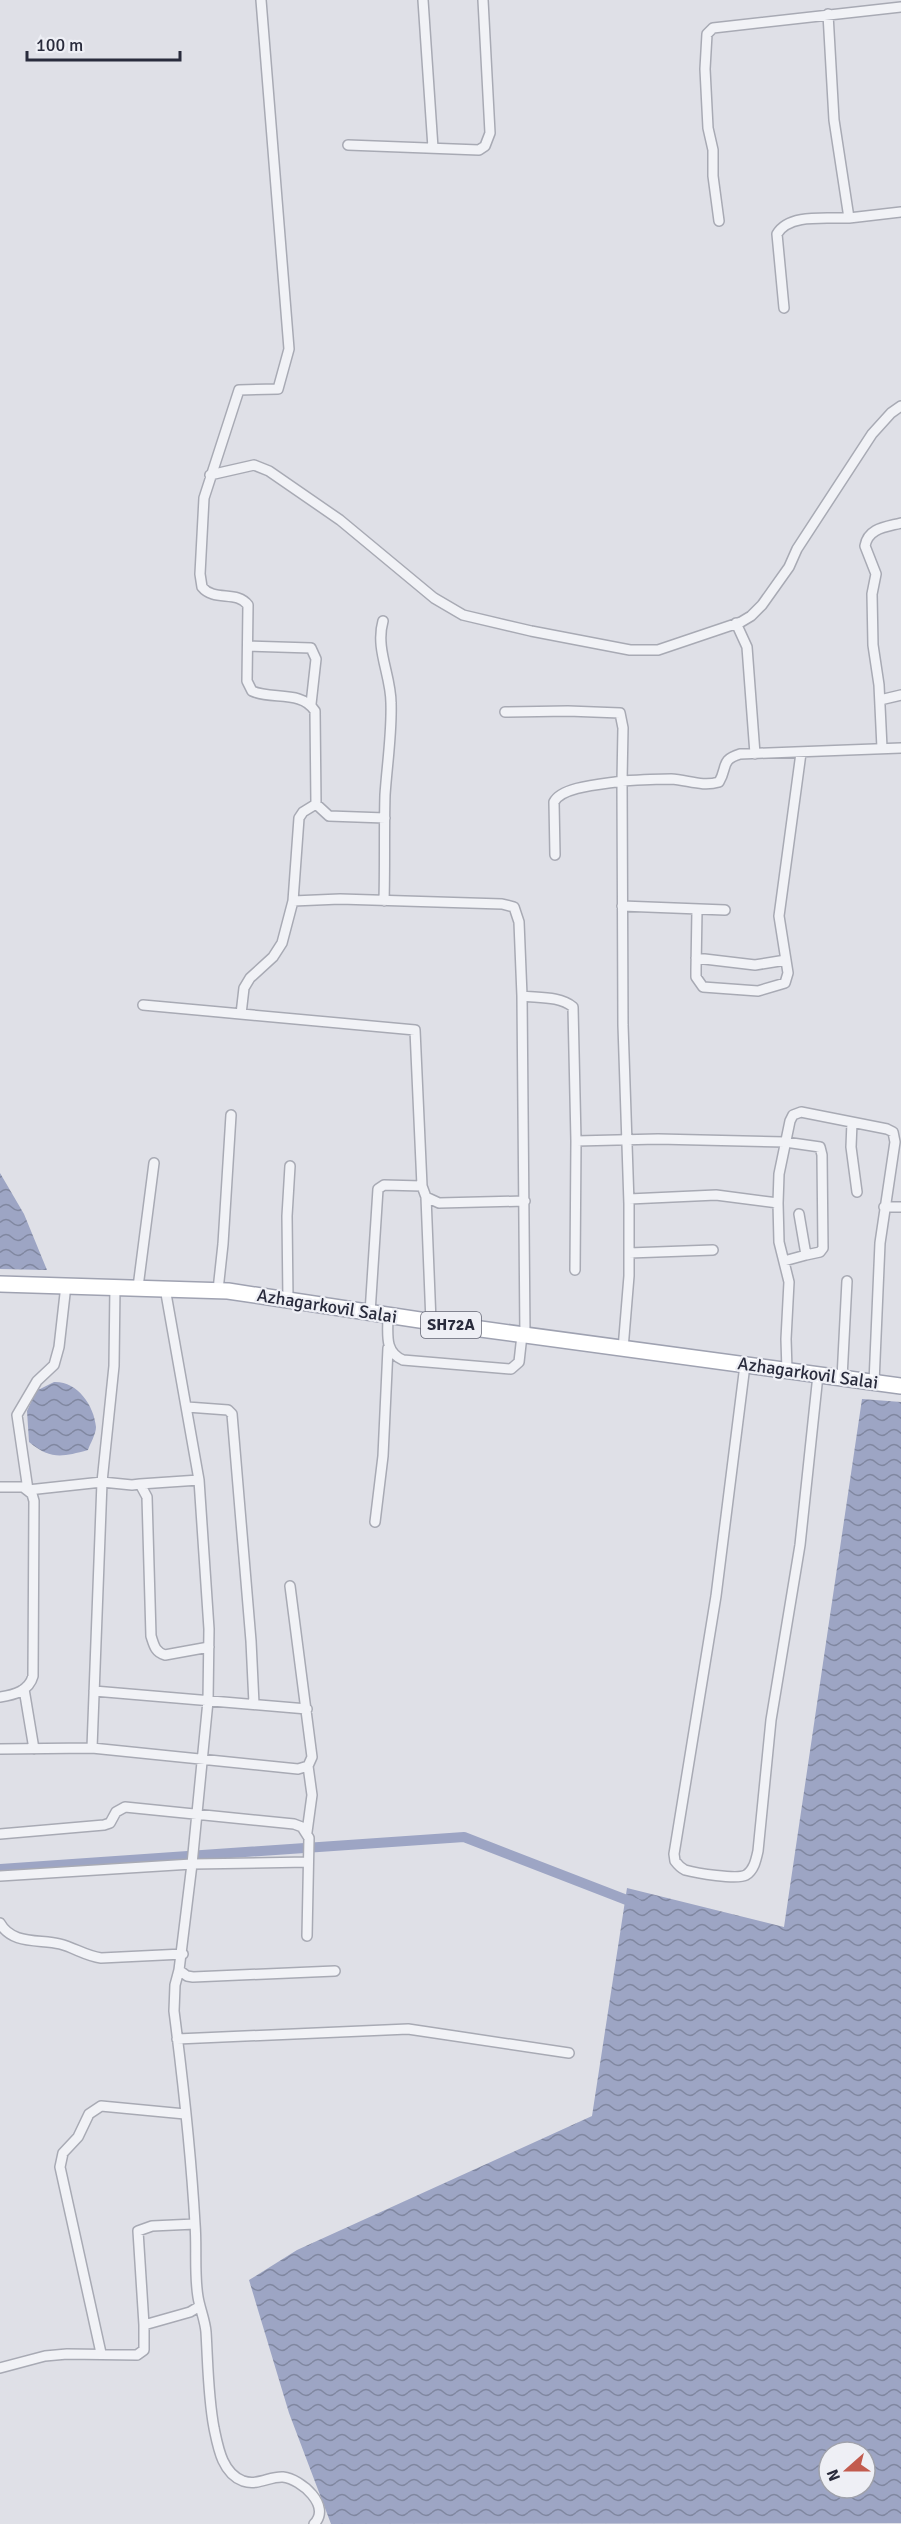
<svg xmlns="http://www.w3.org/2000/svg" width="901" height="2524" font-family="Signika,sans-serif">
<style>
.water{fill:url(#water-waves);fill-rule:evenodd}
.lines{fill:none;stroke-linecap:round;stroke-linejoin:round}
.canal{stroke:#9da5c4;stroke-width:10}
.street-casing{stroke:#a8aab4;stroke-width:12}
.primary-casing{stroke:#9fa2b1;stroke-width:18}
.street{stroke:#f1f2f6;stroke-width:9}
.primary{stroke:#fff;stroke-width:15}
.labels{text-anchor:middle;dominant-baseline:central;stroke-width:4.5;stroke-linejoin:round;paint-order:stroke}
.shield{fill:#eeeff5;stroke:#646674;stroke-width:1.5}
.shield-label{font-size:16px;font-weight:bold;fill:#292b3c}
.street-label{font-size:18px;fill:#292b3c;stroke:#eeeff5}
</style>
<defs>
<pattern id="water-waves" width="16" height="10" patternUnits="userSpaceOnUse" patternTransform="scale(1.5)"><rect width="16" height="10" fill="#9da5c4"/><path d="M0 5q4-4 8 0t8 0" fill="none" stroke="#8087a0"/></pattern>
</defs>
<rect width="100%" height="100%" fill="#dfe0e7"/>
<!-- water -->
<path class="water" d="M0 1173 24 1214 47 1270 0 1269Z
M54 1382C77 1381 94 1405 96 1427 96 1434 90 1444 88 1450 62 1457 51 1460 29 1442L27 1411 36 1391Z
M862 1399 901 1402V2523L331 2524 289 2413 249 2280 297 2250 592 2116 627 1888 784 1927ZM829 2452H865V2488H829Z"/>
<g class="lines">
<!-- canal -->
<path class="canal" d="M0 1869 464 1837 637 1904"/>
<!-- street casing -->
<g class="street-casing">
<path id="street" d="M261 0 289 349 278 389 239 390 204 498 200 574 202 587C214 602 237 590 248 605L247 681 252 691C271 700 302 690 315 711L316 804 329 816 385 818
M423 0 433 148
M828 14 834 120 849 218 901 212
M348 145 479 150 485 146 490 133 483 0
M719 221 713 176V150L708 128 705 69 707 34 713 28 901 7
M784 308 777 234C789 213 827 219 849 218
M210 475 254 465 269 471 340 520 434 598 463 615 531 631 630 650H658L741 622 751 616 762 605 789 567 797 549 872 434 891 413 901 406
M383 621C375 649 391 675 391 703 392 733 387 765 385 795 384 830 385 866 384 901
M736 623 747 647 755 754
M249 646 311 648 316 659 311 704
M880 700 901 695
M505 712 568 711 620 713 623 728 622 781C605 784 562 786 554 802L555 855
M882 748 879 685 873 645 872 594 876 574 865 546C868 528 886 527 901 523
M293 901 340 899 502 904 514 907 519 922 522 996 525 1336
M622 906 725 910
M697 910 696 969V977L703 987 758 991 785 983 788 973 779 916 801 753
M696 958 755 965 786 960
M522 996C538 998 560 996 573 1007L576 1141 575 1270
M143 1005 415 1030 422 1186 426 1197 439 1203 525 1201
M241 1014 244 988 250 978 273 957 282 943 293 901 299 818 303 812 316 804
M852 1122 851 1147 857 1192
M576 1141 658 1139 785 1142 820 1147 822 1155 823 1248 820 1252 806 1255
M426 1197 431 1322
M629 1199 716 1195 778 1203
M884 1207H901
M629 1253 713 1250
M784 1261 806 1255 799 1214
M66 1285 59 1347 54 1365 37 1381 17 1415 28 1490 102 1482 132 1485 140 1484 147 1497 151 1636C154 1645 155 1652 165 1655L209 1647
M115 1286 114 1366 102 1482 92 1748 298 1769 308 1766 312 1757 290 1586
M138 1287 154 1163
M218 1290 223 1244 231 1115
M288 1300 287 1216 290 1166
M370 1313 378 1189 384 1185 422 1186
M388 1315C388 1334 384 1352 403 1360L511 1369 519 1362 522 1335
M623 1349 629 1276V1204L623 1025 622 781C638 780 655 779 671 779 688 780 702 787 719 782 728 767 720 760 740 754L901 748
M745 1365 716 1596 674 1854 675 1861C678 1865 681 1868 685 1870 696 1873 737 1880 746 1875 754 1870 756 1860 758 1851L771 1720 800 1545 818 1375
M787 1371 786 1339 789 1282 779 1242 778 1203 779 1174 790 1121 793 1115 801 1112 887 1129 893 1132 895 1142 880 1243 874 1383
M842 1378 847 1281
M187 1407 228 1410 232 1414 251 1641 254 1704
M140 1484 199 1480
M0 1487H23L32 1494 34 1501 33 1676C29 1691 14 1695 0 1697
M375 1522 383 1456 388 1348
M24 1689 34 1749
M94 1691 307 1709
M0 1749 92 1748
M307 1832 312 1795 308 1766
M0 1834 104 1825 110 1823 116 1812 125 1807 294 1824 302 1827 309 1838 307 1936
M308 1862 192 1864 179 1970 187 1976 193 1977 335 1971
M0 1876 192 1864 208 1701 209 1629 199 1480 165 1288
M0 1923C12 1945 40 1939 60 1944 75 1948 86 1956 101 1958L183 1954
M179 1970 175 1985 174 2011C183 2081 191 2153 195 2224 197 2248 194 2273 198 2297 200 2309 205 2320 206 2332 208 2365 208 2396 214 2428 218 2447 222 2473 243 2481 258 2486 270 2476 283 2477 301 2479 332 2506 314 2524
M177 2039 408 2029 569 2053
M144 2325 138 2231 152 2226 195 2224
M101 2353 60 2167 63 2153 78 2137 89 2114 101 2106 185 2114
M0 2368 45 2356 67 2354 137 2355 144 2350V2325L190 2312 200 2306"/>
</g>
<!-- primary casing -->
<g class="primary-casing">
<path id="primary" d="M0 1284 228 1291 466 1327 901 1386"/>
</g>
<!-- street -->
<use href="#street" class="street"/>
<!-- primary -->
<use href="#primary" class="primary"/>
</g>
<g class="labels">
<!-- shield labels -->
<rect class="shield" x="421" y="1312" width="60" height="26" rx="4.5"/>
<g class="shield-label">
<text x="451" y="1325">SH72A</text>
</g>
<!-- street labels -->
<g class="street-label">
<text transform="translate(327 1306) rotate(9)">Azhagarkovil Salai</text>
<text transform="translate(808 1373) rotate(8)">Azhagarkovil Salai</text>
</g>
</g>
<!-- north arrow -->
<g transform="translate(847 2470) rotate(249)"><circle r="28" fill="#eeeff5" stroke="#9fa1ab" stroke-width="1.5"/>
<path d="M0-4.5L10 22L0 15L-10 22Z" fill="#c25b4e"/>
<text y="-9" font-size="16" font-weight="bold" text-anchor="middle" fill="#292b3c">N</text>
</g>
<!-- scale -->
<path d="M27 51v9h153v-9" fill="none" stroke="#292b3c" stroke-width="3"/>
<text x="36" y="51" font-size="18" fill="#292b3c" stroke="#eeeff5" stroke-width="4.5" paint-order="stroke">100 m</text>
</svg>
